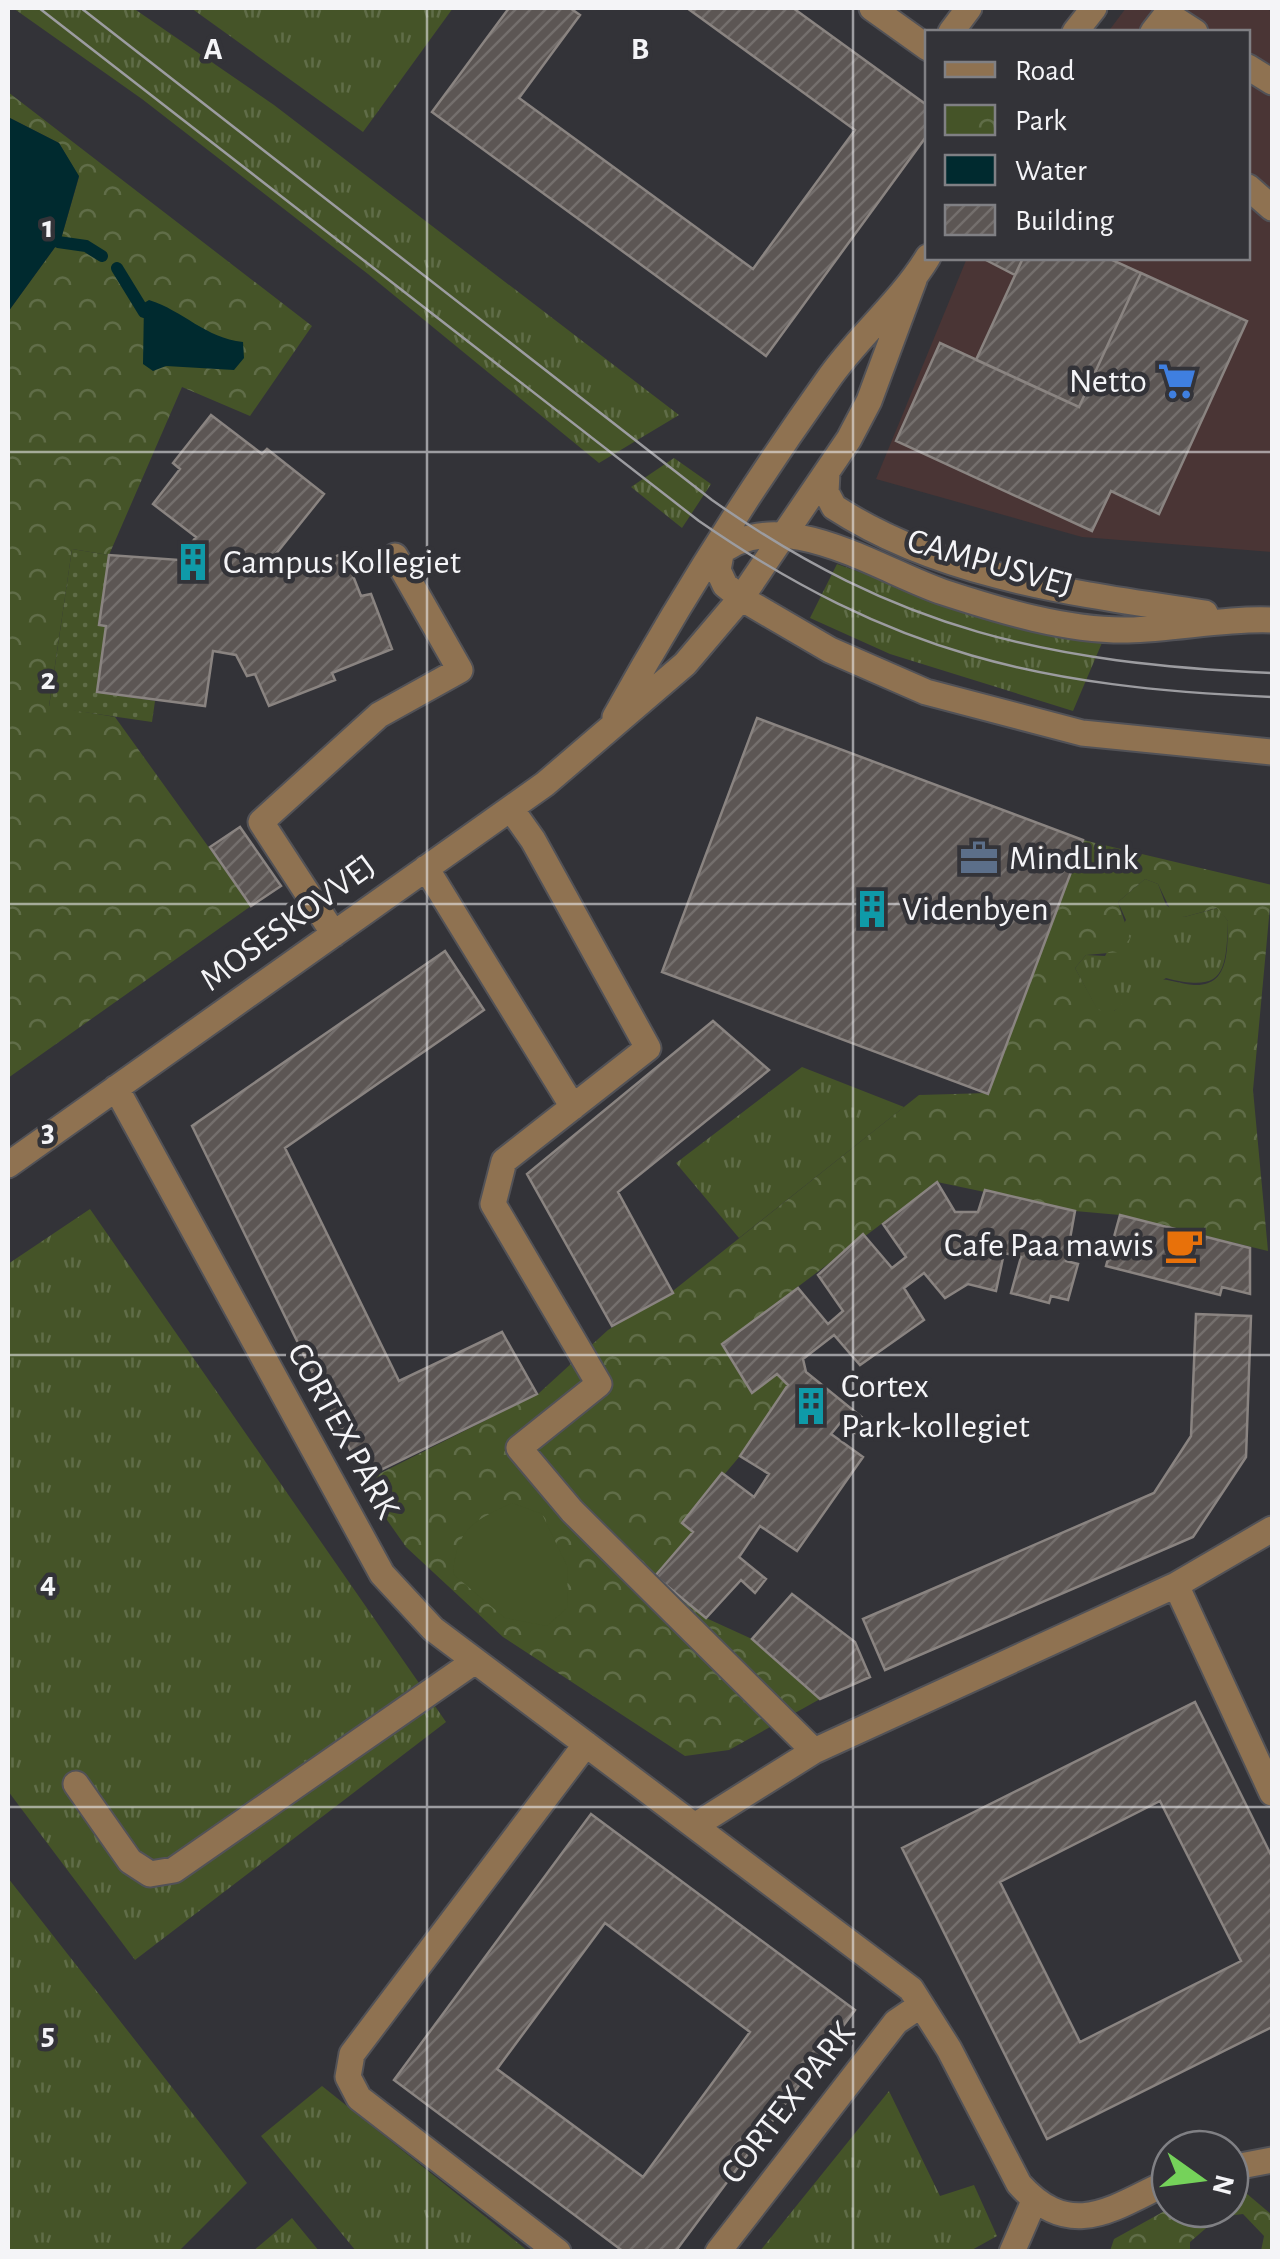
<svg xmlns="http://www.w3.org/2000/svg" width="1280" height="2259" font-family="'Alegreya Sans',sans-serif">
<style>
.commercial{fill:#4a3535}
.grass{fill:url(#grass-tufts)}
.park{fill:url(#park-crowns);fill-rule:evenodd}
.garden{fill:url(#garden-dots)}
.pitch{fill:#455428}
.water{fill:#002a2f}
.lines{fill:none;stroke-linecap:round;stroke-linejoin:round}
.stream{stroke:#002a2f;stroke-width:12}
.building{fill:url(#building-hatch);stroke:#8a8481;stroke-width:2.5;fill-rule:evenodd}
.minor-casing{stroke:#525257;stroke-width:29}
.minor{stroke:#8f7251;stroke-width:25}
.tram{stroke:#9c9ca0;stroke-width:2.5}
.grid{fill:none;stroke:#f4f4f7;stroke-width:2.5;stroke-opacity:0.55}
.labels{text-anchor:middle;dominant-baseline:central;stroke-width:9;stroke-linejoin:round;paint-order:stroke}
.poi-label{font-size:35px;fill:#f4f4f7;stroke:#333338;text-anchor:start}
.street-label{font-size:35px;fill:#f4f4f7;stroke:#333338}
.grid-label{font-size:32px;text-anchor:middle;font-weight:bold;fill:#f4f4f7;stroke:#333338;stroke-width:9;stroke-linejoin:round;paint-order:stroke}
</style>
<defs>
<pattern id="grass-tufts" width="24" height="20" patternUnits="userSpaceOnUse" patternTransform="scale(2.5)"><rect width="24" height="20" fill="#455428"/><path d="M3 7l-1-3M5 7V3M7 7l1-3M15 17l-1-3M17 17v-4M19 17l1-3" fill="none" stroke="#606d48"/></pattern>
<pattern id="park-crowns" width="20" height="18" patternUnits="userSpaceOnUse" patternTransform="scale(2.5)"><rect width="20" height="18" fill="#455428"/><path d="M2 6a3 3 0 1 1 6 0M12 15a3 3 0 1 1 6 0" fill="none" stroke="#606d48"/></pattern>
<pattern id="garden-dots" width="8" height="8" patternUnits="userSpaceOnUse" patternTransform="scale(2.5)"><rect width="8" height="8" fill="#455428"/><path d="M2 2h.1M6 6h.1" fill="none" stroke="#606d48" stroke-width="1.8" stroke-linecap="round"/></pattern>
<pattern id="building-hatch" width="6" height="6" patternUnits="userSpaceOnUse" patternTransform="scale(2.5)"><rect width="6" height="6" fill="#5c5654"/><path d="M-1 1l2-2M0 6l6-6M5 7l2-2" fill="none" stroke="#746f6d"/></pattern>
</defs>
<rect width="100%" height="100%" fill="#333338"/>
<!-- commercial -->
<path class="commercial" d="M1126 8H1266L1272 12V552L1082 537 876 479 967 258H1248V32H1108Z"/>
<!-- grass -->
<path class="grass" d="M13 8H133L274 105 679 415 599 463 368 274 142 99Z
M191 8H453L363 132Z
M674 458 711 484 682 528 631 487Z
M837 564 999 622 1104 638 1073 711 890 654 810 618Z
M1145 879 1158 884 1166 905 1184 917 1218 908 1228 921C1226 973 1224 993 1166 978L1114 1011H1098L1075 968 1086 955 1105 956 1126 920 1118 902Z
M802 1067 904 1107 739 1238 676 1163Z
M90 1209 446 1722 135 1960 8 1791V1264Z
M8 1878 247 2183 179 2251H8Z
M322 2086 528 2251H356L261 2136Z
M889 2091 940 2196 974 2185 997 2236 970 2251H760Z
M292 2218 319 2251H253Z"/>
<!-- park -->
<path class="park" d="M8 92 312 326 250 416 182 387 109 555 72 549 49 706 115 717 251 906 8 1078V312L61 239 79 177 59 143 8 117Z
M1083 840 1272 885 1253 1090 1268 1251 1120 1215 1075 1211 937 1182 722 1344 751 1392 777 1374 788 1385 740 1456 683 1523 693 1532 706 1618 752 1639 820 1699 729 1750 685 1756 503 1637 406 1547 361 1483 538 1394 608 1330 669 1294 919 1095 988 1093ZM1145 879 1158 884 1172 913 1184 917 1217 908 1228 921C1227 946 1231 987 1194 985 1180 984 1168 978 1153 979L1114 1011 1098 1010 1075 968 1086 955 1120 952 1130 938 1118 902Z
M1246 2193 1272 2215V2251H1261L1264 2236 1243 2214 1219 2217 1190 2242V2251H1110L1114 2239 1170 2208 1230 2209V2195Z"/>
<!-- garden -->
<path class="garden" d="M72 549 109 555 99 624 106 626 97 692 155 701 152 722 49 707Z"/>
<!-- pitch -->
<path class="pitch" d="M512 1503 542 1514 567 1566 568 1607 547 1626 505 1618 453 1574C457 1528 473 1521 512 1503Z"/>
<!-- water -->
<path class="water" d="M8 117 59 143 79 176 61 239 8 312Z
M149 300C184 311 205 338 243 342L244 358 234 370 166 366 153 371 143 364 144 303Z"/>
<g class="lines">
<!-- stream -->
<path class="stream" d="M58 242 86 246 102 256
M117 268 144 312"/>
</g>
<!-- building -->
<path class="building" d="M509 8H570L580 15 519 98 753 269 855 130 687 8H793L928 106V134L766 356 432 112Z
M982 258H1023L1015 275Z
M1023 258H1108L1141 273 1079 407 976 360Z
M1141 273 1247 321 1159 514 1111 491 1092 531 896 441 940 343 1079 407Z
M211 415 262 454 267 449 324 494 275 555 284 576 344 553 361 596 371 594 392 649 332 673 335 680 269 706 255 674 247 676 236 655 213 651 205 706 97 692 106 626 99 625 109 555 179 560 196 537 153 504 180 469 173 463Z
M757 718 1083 840 988 1094 662 972Z
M240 827 281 886 251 906 210 847Z
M445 951 484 1010 285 1148 399 1381 502 1332 537 1394 364 1478 192 1126Z
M713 1021 769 1070 618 1192 673 1293 612 1326 527 1174Z
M937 1182 955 1212H978L985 1190 1075 1211 1066 1261 1078 1264 1068 1300 1051 1296 1049 1303 1011 1293 1021 1257 1004 1253 996 1291 968 1284 945 1298 924 1273 904 1288 924 1320 860 1365 834 1335 803 1359 806 1372 864 1419 855 1433 840 1423 831 1434 863 1457 797 1551 760 1526 739 1557 766 1579 755 1593 741 1580 706 1618 655 1576 693 1532 682 1523 722 1473 754 1497 769 1474 740 1456 788 1385 777 1374 752 1393 722 1344 798 1288 828 1324 843 1311 818 1275 863 1234 892 1268 906 1257 883 1224Z
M1120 1215 1250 1248V1294L1222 1287 1220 1295 1106 1266Z
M1196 1314 1251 1316 1246 1457 1193 1537 885 1670 863 1619 1154 1493 1191 1436Z
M792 1594 855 1642 870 1677 820 1699 752 1639Z
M1195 1702 1272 1857V2027L1047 2139 902 1848ZM1160 1801 1241 1961 1080 2042 1000 1882Z
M591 1814 855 2010 675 2252H624L394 2080ZM605 1923 750 2032 643 2177 497 2069Z"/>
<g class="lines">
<!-- minor casing -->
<g class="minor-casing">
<path id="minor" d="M872 8 928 48
M951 32 969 8
M1075 32 1094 8
M1153 32 1167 14 1195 32
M1248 67 1272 82
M1248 187 1272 208
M827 473 826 492 834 507C943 578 1080 594 1205 613
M724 538 718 570 725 585 741 598 830 650 926 692 1082 733 1272 752
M716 556C778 500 878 570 943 592 1001 611 1067 631 1128 630 1177 629 1224 618 1272 620
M615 717C679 602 751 488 827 381 857 337 900 303 928 257
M511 809 533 840 648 1048 504 1161 493 1204 599 1384 519 1448 572 1511 814 1751
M426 868 573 1107
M334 934 261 822 379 715 460 670 395 556
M116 1088 382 1574 433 1629 911 1989 949 2049 1019 2184C1071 2242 1113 2208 1170 2181
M8 1165 545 784 685 664 741 598 849 439 869 401 914 280
M1176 1585 1272 1793
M76 1784 130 1861 150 1874 174 1870 475 1661
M696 1825 814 1751 1176 1585 1272 1529
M1230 2168 1272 2160
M558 2252 359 2098 348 2077 352 2054 586 1744
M718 2252 896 2022 921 2005
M1012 2252 1034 2201"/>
</g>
<!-- minor -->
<use href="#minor" class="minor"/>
<!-- tram -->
<path class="tram" d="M39 8 699 521C893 655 1041 687 1272 697
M81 8 712 500C898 631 1049 663 1272 673"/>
</g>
<!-- grid -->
<path class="grid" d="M427 8V2252M853 8V2252M8 452H1272M8 904H1272M8 1355H1272M8 1807H1272"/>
<!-- icons -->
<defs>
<g id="supermarket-bare" transform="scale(3)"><path d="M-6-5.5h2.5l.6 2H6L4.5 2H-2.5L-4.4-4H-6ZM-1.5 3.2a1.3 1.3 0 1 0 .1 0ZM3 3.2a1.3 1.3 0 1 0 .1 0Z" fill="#3f7fe0" stroke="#333338" stroke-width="2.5" paint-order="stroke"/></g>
<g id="building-bare" transform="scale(3)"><path d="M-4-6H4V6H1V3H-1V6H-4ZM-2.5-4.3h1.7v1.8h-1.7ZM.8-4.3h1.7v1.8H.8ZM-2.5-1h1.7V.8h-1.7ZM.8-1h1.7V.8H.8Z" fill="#0f9aa8" stroke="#333338" stroke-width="2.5" paint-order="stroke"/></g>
<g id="office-bare" transform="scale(3)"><path d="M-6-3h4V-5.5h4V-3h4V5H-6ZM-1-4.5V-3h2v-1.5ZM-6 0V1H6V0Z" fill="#5c6f8a" stroke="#333338" stroke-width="2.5" paint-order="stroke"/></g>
<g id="cafe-bare" transform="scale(3)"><path d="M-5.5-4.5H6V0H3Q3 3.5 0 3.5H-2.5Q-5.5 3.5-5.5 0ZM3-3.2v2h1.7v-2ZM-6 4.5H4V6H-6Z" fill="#e8710a" stroke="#333338" stroke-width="2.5" paint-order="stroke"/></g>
</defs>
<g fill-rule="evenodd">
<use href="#supermarket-bare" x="1177" y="381"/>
<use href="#building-bare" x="193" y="562"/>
<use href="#office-bare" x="979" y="858"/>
<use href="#building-bare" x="872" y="909"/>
<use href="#cafe-bare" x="1184" y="1245"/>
<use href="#building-bare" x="811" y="1406"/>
</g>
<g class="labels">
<!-- poi labels -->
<g class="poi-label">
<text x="1147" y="381" text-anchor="end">Netto</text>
<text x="223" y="562">Campus Kollegiet</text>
<text x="1009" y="858">MindLink</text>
<text x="902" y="909">Videnbyen</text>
<text x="1154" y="1245" text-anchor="end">Cafe Paa mawis</text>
<text x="841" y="1386">Cortex<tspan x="841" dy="40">Park-kollegiet</tspan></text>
</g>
<!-- street labels -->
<g class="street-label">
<text transform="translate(990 563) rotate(16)">CAMPUSVEJ</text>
<text transform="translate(288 923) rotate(-36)">MOSESKOVVEJ</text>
<text transform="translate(343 1431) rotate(61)">CORTEX PARK</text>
<text transform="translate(788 2103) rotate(-52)">CORTEX PARK</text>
</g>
</g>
<g class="grid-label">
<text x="213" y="59">A</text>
<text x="640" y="59">B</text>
<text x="48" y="237">1</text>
<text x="48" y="689">2</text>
<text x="48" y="1141">3</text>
<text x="48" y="1593">4</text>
<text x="48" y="2044">5</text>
</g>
<!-- border -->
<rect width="1280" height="2259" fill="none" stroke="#f4f4f7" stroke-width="20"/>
<!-- legend -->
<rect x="925" y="30" width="325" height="230" fill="#333338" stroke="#808084" stroke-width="2.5"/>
<rect x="945" y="62" width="50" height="15" fill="#8f7251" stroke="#808084" stroke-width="2.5"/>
<text x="1015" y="80" font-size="30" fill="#f4f4f7">Road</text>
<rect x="945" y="105" width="50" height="30" fill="url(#park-crowns)" stroke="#808084" stroke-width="2.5"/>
<text x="1015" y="130" font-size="30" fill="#f4f4f7">Park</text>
<rect x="945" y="155" width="50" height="30" fill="#002a2f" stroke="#808084" stroke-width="2.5"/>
<text x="1015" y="180" font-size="30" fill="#f4f4f7">Water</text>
<rect x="945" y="205" width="50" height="30" fill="url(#building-hatch)" stroke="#808084" stroke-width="2.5"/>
<text x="1015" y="230" font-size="30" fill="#f4f4f7">Building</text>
<!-- north arrow -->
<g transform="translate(1200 2179) rotate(104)"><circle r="48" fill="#333338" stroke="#808084" stroke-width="2.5"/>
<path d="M0-8L18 38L0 25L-18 38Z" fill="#75d25a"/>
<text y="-15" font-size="28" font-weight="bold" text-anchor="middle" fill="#f4f4f7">N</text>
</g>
</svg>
